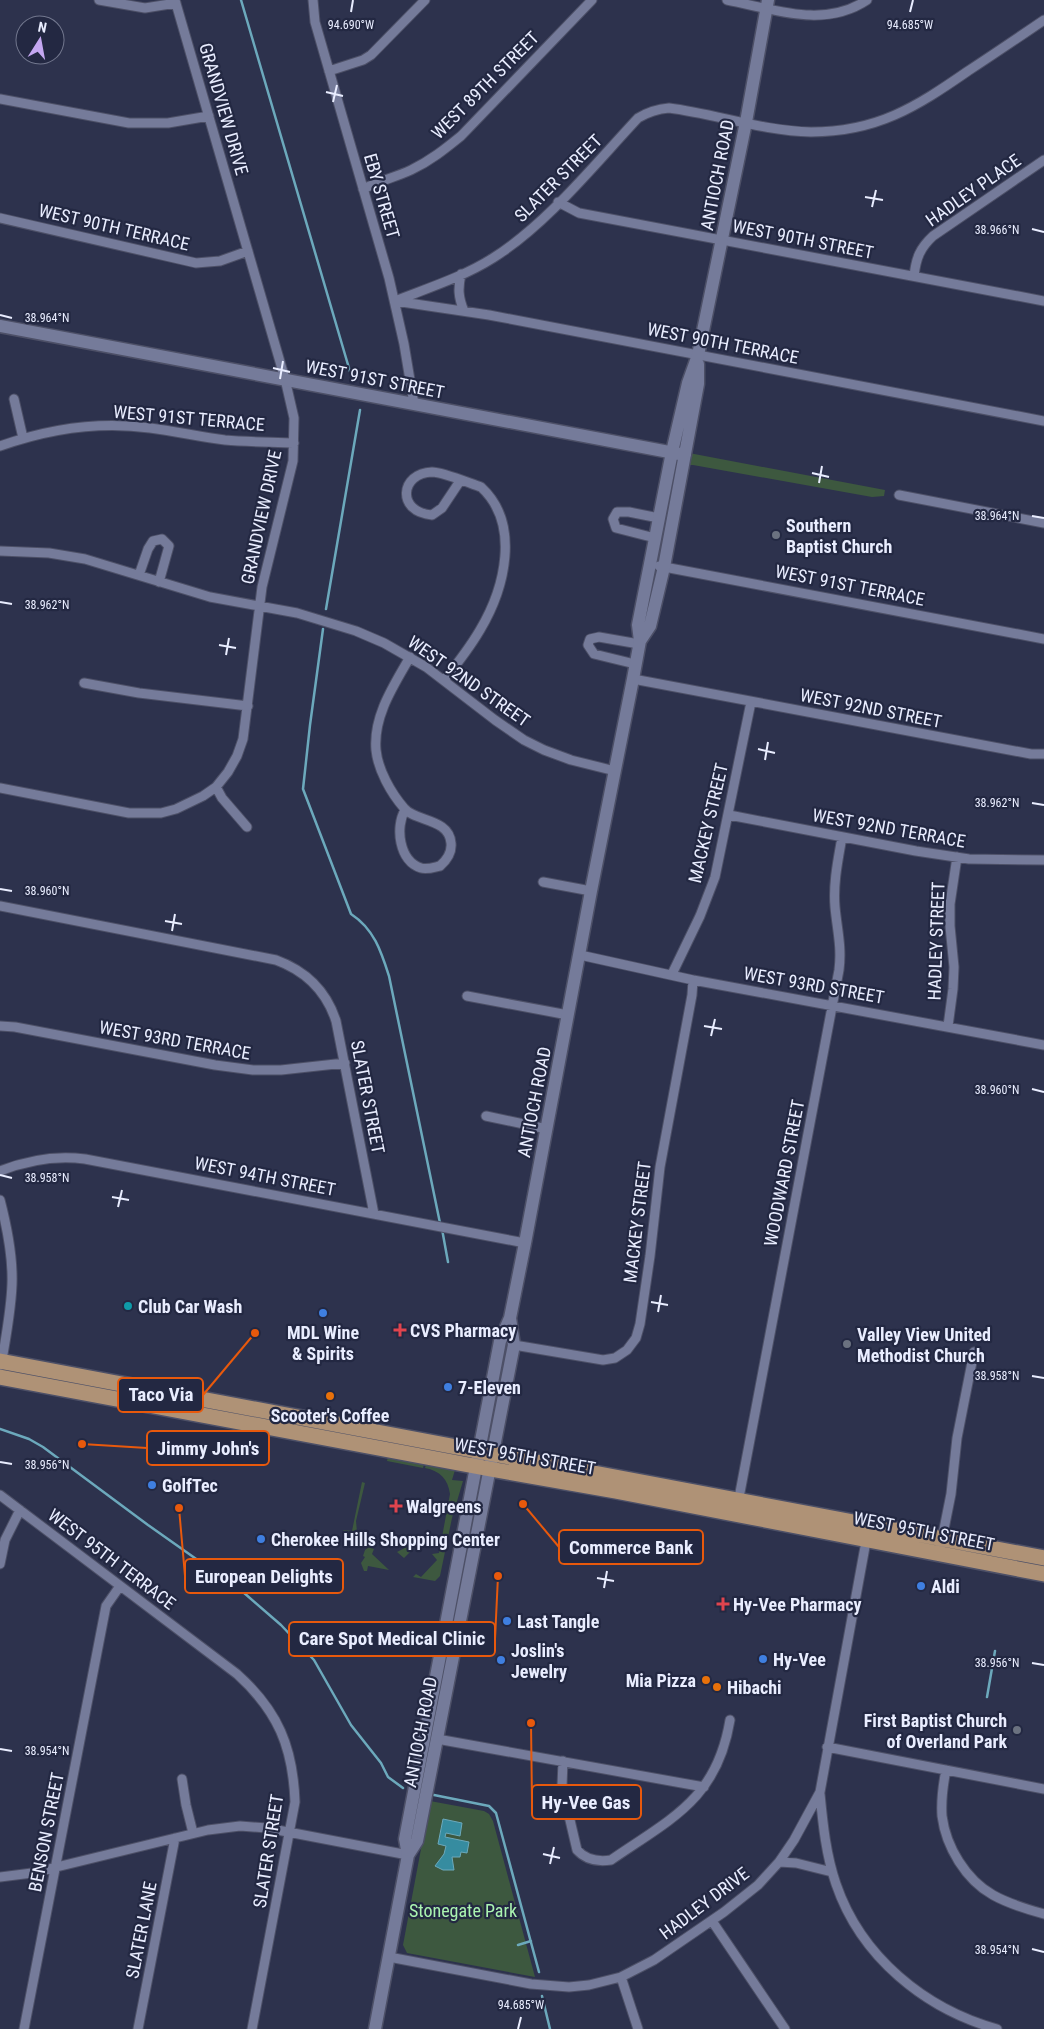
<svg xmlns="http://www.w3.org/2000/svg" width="1044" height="2029" font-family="'Roboto Condensed',sans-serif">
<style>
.green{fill:#3d583f}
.water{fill:#368ca0;stroke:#6ca9bc}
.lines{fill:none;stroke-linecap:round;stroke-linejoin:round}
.stream{stroke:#6ca9bc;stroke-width:2.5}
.street-casing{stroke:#4d5067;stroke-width:11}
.secondary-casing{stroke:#4d5067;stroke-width:15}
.primary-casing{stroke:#4d5067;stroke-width:18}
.street{stroke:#757b9a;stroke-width:9}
.secondary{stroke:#757b9a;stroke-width:12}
.primary{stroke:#af9276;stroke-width:15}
.ticks{fill:none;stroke:#e9edff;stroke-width:2}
.worship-dot{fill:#6b7280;stroke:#232842;stroke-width:2}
.culture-dot{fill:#0f9aa8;stroke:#232842;stroke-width:2}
.shop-dot{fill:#3f7fe0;stroke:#232842;stroke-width:2}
.health-dot{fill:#e0444e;stroke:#232842;stroke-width:2}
.food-dot{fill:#e8710a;stroke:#232842;stroke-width:2}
.labels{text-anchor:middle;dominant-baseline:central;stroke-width:4.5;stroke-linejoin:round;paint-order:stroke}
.street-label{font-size:18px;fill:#e9edff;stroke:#232842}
.poi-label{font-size:18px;font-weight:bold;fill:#e9edff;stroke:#232842;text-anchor:start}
.park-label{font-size:18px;fill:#abf4b1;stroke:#232842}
.ticks-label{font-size:12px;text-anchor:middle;fill:#e9edff;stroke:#232842;stroke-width:4.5;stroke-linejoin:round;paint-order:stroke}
.leader{fill:none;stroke:#e8590c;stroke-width:2}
.callout-dot{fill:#e8590c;stroke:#232842;stroke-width:2}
.callout{fill:#232842;stroke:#e8590c;stroke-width:2}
.callout-label{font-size:19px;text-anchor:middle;font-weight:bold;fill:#e9edff}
</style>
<rect width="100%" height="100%" fill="#2d324d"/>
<!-- green -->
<path class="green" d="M689 453 885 490 884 496 872 497 693 465H686Z
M388 1457 424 1464 423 1468 387 1461Z
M426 1464 455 1470 452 1480 463 1481 452 1518 440 1576 435 1581 413 1577 416 1574 421 1577 437 1560 432 1554 439 1553 450 1494C448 1479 440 1471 425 1468Z
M362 1482 365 1483 356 1521 357 1532 356 1533 344 1531 343 1530 352 1531Z
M412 1544H415L414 1548 404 1558 397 1552Z
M369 1547 374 1549 372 1554 389 1570 368 1566 367 1571H364L361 1563 365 1557 363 1556 365 1550Z
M430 1801 484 1811 489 1814 493 1821 535 1977 407 1953 403 1945Z"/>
<!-- water -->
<path class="water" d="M443 1819 462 1823 460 1836 446 1833 445 1837 469 1842 467 1853 461 1852 460 1857H452L454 1870H443L435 1866 444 1854 446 1846 438 1844Z"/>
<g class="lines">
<!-- stream -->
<path class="stream" d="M241 0 351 375
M326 609 360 410
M323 629 310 725 303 789 351 914C374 929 381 951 389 976L440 1223
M442 1229 448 1262
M0 1429 29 1439 43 1447 148 1525 243 1592 281 1625 314 1660 351 1725 381 1763 388 1777 403 1788
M987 1697 995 1651
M434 1795 489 1806 496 1813 539 1972
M518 1945 531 1941
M542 1996 550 2029"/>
<!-- street casing -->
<g class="street-casing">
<path id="street" d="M99 0 145 8 176 3
M313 0 315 22 389 278 404 344 414 404
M727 0C773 9 824 29 867 0
M329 71 363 60 371 55 425 0
M0 99 129 123H168L209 116
M363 189C379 181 396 177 411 170 430 161 445 149 461 136L592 0
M558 202 579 213 1044 301
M0 218 196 263 220 261 248 251
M461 274C458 288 458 297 464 311
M914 276C916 258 920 248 933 236L1044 160
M395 301C428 288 463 277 493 258 547 224 594 165 638 118 648 112 657 109 669 108 716 114 763 131 811 132 877 132 916 107 968 71 994 54 1019 37 1044 20
M395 301 489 315 1044 421
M14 399 23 438
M0 446C48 429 99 421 150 428 175 431 200 437 225 440 248 442 271 442 294 443
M899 495 1044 523
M655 538 616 528 613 519 617 512H629L659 518
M0 551 49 553 85 559 210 597 297 613 356 631 384 643 426 667 495 720 524 740 544 750 571 760 615 771
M659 566 1044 639
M139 575 148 549 153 541 162 539 169 546 159 582
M635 664 594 654 588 645 590 639 599 637 639 644
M633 679 1031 754H1044
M444 680C457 664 470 647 480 630 505 588 521 524 481 487 469 483 443 472 432 472 400 473 396 512 432 515L442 508 460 481
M84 683 139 693 248 706
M216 787 222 798 247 827
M0 788 129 813H161L176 809 203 796 216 787 228 772 237 756 243 739 262 587 293 461 294 418 285 379 175 0
M405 810C395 827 399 861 421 868 427 870 435 867 440 866 448 859 452 852 451 843 449 818 415 822 404 808 391 793 378 770 376 750 373 716 394 685 410 657
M729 815 916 851 969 859 1044 860
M543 882 591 891
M0 906 276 960C306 971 326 990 336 1021L374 1214
M580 955 693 980 1044 1045
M672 974 700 916 715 877 751 702
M467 996 568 1015
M0 1026 15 1027 215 1065 253 1070H281L345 1063
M948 1026 953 989 954 967 950 926V904L957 857
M486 1116 547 1129
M0 1171C28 1160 55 1155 85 1159L525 1243
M0 1200C7 1227 13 1255 12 1284 11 1311 6 1338 1 1365
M514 1345 603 1360 615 1358 627 1350 636 1338 640 1324 650 1256 660 1167 692 995 693 980
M0 1495 237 1674C278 1711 293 1747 295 1802L252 2029
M738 1503 839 970C842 947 837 929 835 907 833 883 838 860 842 837
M939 1554 951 1494 957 1438 974 1352
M0 1564 5 1540 20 1510
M437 1739 704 1787
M827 1747 1044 1789
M563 1761 562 1786 577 1850C586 1860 598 1862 611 1860 672 1818 717 1799 730 1720
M946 1770C943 1785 941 1801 942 1816 946 1847 966 1880 993 1895 1009 1904 1026 1909 1044 1914
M182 1779 186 1805 193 1833
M820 1794C823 1825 826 1855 836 1884 861 1957 925 2009 997 2029
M779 1862 796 1863 832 1872
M0 1877 32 1873 208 1830 240 1826 267 1828 408 1855
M712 1921 785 2029
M389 1957 531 1984 569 1987 589 1985 621 1977 654 1960 724 1912 758 1885 779 1862 794 1840 820 1792 867 1536
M621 1977 638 2029
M24 2029 106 1606 120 1586
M138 2029 175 1838"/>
</g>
<!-- secondary casing -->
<g class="secondary-casing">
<path id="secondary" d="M0 326 685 455
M640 641 650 626 664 567 698 384V364
M408 1855 417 1841 511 1360 514 1345 510 1318
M375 2029 408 1855 405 1839 500 1341 510 1318 525 1243 591 891 633 679 640 641 638 625 672 452 688 383 698 355 746 122 768 0"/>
</g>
<!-- primary casing -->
<g class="primary-casing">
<path id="primary" d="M0 1361 1044 1558
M0 1377 490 1469 616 1491 1044 1574"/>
</g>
<!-- street -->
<use href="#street" class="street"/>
<!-- secondary -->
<use href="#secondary" class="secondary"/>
<!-- primary -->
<use href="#primary" class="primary"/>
</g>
<!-- ticks -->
<path class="ticks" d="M351 12 353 0M910 12 913 0M326 92 343 96M333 102 337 85M865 197 883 200M872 207 876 190M1032 229 1044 232M0 315 12 318M273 368 290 372M280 379 283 361M812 473 829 477M819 483 822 466M1032 516 1044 518M0 602 12 604M219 645 236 648M226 655 229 638M758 749 775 753M765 760 768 742M1032 803 1044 805M0 889 12 891M165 921 182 924M172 931 175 914M704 1026 722 1029M711 1036 715 1019M1032 1089 1044 1092M0 1175 12 1178M112 1197 129 1200M118 1207 122 1190M651 1302 668 1305M658 1312 661 1295M1032 1376 1044 1378M0 1462 12 1464M597 1578 614 1581M604 1588 607 1571M1032 1663 1044 1665M0 1749 12 1751M543 1854 560 1858M550 1864 554 1847M1032 1949 1044 1952M518 2029 521 2017"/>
<!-- markers -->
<g class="worship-dot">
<circle cx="776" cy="535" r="5"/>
<circle cx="847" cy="1344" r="5"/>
<circle cx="1017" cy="1730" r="5"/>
</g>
<circle class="culture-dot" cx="128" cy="1306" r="5"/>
<g class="shop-dot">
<circle cx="323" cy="1313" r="5"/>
<circle cx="448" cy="1387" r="5"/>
<circle cx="152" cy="1485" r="5"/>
<circle cx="261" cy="1539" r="5"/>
<circle cx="921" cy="1586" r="5"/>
<circle cx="507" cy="1621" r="5"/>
<circle cx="763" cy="1659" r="5"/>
<circle cx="501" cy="1660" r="5"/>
</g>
<g class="health-dot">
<path d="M397.5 1322.5h5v5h5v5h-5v5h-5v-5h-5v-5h5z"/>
<path d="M393.5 1498.5h5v5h5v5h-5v5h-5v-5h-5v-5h5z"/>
<path d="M720.5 1596.5h5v5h5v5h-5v5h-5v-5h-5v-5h5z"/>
</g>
<g class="food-dot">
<circle cx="330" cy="1396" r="5"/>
<circle cx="706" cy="1680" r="5"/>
<circle cx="717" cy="1687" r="5"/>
</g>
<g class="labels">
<!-- street labels -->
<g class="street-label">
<text transform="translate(485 85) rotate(-45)">WEST 89TH STREET</text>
<text transform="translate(224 109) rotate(74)">GRANDVIEW DRIVE</text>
<text transform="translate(717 175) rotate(-79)">ANTIOCH ROAD</text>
<text transform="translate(558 178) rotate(-45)">SLATER STREET</text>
<text transform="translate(973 190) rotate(-35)">HADLEY PLACE</text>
<text transform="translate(382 196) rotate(74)">EBY STREET</text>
<text transform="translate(114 227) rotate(13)">WEST 90TH TERRACE</text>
<text transform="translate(803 239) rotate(11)">WEST 90TH STREET</text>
<text transform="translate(723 343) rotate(11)">WEST 90TH TERRACE</text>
<text transform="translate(375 379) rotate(11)">WEST 91ST STREET</text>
<text transform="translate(189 418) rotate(5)">WEST 91ST TERRACE</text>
<text transform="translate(261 517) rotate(-78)">GRANDVIEW DRIVE</text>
<text transform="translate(850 585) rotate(11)">WEST 91ST TERRACE</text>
<text transform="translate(469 681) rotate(35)">WEST 92ND STREET</text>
<text transform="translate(871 708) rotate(11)">WEST 92ND STREET</text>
<text transform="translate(708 823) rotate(-77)">MACKEY STREET</text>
<text transform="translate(889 828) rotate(10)">WEST 92ND TERRACE</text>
<text transform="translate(936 941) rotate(-88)">HADLEY STREET</text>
<text transform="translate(814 985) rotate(10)">WEST 93RD STREET</text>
<text transform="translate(175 1040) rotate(10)">WEST 93RD TERRACE</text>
<text transform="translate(368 1097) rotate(79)">SLATER STREET</text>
<text transform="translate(534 1102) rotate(-79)">ANTIOCH ROAD</text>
<text transform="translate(784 1173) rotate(-79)">WOODWARD STREET</text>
<text transform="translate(265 1176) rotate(11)">WEST 94TH STREET</text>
<text transform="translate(637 1222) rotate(-83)">MACKEY STREET</text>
<text transform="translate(525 1456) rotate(10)">WEST 95TH STREET</text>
<text transform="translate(924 1531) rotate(11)">WEST 95TH STREET</text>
<text transform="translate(112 1559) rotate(37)">WEST 95TH TERRACE</text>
<text transform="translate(420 1732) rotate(-79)">ANTIOCH ROAD</text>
<text transform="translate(46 1832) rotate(-79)">BENSON STREET</text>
<text transform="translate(268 1851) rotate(-81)">SLATER STREET</text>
<text transform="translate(704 1903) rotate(-37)">HADLEY DRIVE</text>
<text transform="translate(141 1930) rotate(-79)">SLATER LANE</text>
</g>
<!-- poi labels -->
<g class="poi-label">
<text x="786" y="525">Southern<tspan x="786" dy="21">Baptist Church</tspan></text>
<text x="138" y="1306">Club Car Wash</text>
<text x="410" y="1330">CVS Pharmacy</text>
<text x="323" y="1332" text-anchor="middle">MDL Wine<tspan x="323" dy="21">&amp; Spirits</tspan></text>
<text x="857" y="1334">Valley View United<tspan x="857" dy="21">Methodist Church</tspan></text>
<text x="458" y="1387">7-Eleven</text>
<text x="330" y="1415" text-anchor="middle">Scooter's Coffee</text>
<text x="162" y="1485">GolfTec</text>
<text x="406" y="1506">Walgreens</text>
<text x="271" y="1539">Cherokee Hills Shopping Center</text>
<text x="931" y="1586">Aldi</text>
<text x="733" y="1604">Hy-Vee Pharmacy</text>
<text x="517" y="1621">Last Tangle</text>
<text x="511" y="1650">Joslin's<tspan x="511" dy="21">Jewelry</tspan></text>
<text x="773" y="1659">Hy-Vee</text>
<text x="696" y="1680" text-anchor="end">Mia Pizza</text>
<text x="727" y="1687">Hibachi</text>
<text x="1007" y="1720" text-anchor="end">First Baptist Church<tspan x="1007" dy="21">of Overland Park</tspan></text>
</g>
<!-- park labels -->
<g class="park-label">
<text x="463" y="1910">Stonegate Park</text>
</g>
</g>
<g class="ticks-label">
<text x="351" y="29">94.690°W</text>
<text x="910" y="29">94.685°W</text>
<text x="997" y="234">38.966°N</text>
<text x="47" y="322">38.964°N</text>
<text x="997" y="520">38.964°N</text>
<text x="47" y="609">38.962°N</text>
<text x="997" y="807">38.962°N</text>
<text x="47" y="895">38.960°N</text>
<text x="997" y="1094">38.960°N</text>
<text x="47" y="1182">38.958°N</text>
<text x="997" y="1380">38.958°N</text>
<text x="47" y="1469">38.956°N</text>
<text x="997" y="1667">38.956°N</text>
<text x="47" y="1755">38.954°N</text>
<text x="997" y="1954">38.954°N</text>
<text x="521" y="2009">94.685°W</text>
</g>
<!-- callouts -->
<path class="leader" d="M255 1333L203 1395M82 1444L147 1448M523 1504L559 1547M179 1508L185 1576M498 1576L495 1639M531 1723L532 1802"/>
<g class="callout-dot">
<circle cx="255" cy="1333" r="5"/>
<circle cx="82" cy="1444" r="5"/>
<circle cx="523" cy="1504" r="5"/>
<circle cx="179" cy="1508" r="5"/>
<circle cx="498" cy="1576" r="5"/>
<circle cx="531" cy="1723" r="5"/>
</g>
<g class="callout">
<rect x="118" y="1378" width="85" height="34" rx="5"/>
<rect x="147" y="1431" width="122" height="34" rx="5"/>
<rect x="559" y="1530" width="144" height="34" rx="5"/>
<rect x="185" y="1559" width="158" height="34" rx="5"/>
<rect x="289" y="1622" width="206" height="34" rx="5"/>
<rect x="532" y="1785" width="109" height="34" rx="5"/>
</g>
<g class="callout-label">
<text x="161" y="1401">Taco Via</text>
<text x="208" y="1455">Jimmy John's</text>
<text x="631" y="1554">Commerce Bank</text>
<text x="264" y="1583">European Delights</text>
<text x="392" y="1645">Care Spot Medical Clinic</text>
<text x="586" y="1809">Hy-Vee Gas</text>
</g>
<!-- north arrow -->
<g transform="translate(40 40) rotate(11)"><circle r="24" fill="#232842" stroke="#72778e"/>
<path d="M0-4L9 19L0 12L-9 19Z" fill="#c4a7f1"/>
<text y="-8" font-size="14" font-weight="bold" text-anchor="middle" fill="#e9edff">N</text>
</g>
</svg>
